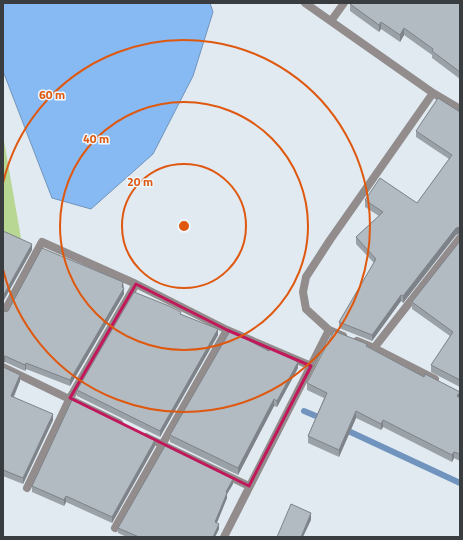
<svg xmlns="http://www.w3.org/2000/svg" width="463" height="540" font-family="'Titillium Web',sans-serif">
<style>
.green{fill:#b7d793}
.water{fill:#87baf2;stroke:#7094bd}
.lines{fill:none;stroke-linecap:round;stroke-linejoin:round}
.stream{stroke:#7094bd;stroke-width:6}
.street{stroke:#928d8c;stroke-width:8}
.wall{fill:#9aa1a7}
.shaded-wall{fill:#7d8388}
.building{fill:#b3bbc2;stroke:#7d8388}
.marked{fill:none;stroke:#c2185b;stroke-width:3;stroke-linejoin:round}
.ring{fill:none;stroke:#df580f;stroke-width:2}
.centre{fill:#df580f;stroke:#eef7fe;stroke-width:2}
.ring-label{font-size:12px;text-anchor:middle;font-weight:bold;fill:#df580f;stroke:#eef7fe;stroke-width:3;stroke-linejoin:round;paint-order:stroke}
</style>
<rect width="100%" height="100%" fill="#e1eaf1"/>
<!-- green -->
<path class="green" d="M3 135 22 244 3 235Z"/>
<!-- water -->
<path class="water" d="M3 3H210L213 12 193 76 153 154 91 209 52 198 3 71Z"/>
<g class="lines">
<!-- stream -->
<path class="stream" d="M304 411 323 419
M344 429 460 483"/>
<!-- street -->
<path class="street" d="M305 3 433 93 460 109
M331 21 344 3
M3 314 42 242 136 284 227 330 311 366
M329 330 306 309 303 292 306 277 330 240 433 93
M357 341 374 348 435 379
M374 348 460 238
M3 367 119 423
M146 437 249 486
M27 488 70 398 136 284
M115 528 227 330
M224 537 329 330 343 336"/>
</g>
<!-- wall -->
<path class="wall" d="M460 3V79L432 58V55L404 35 400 42 381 29 379 32 350 11V4Z
M460 112V233L456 235 403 303 401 301 372 341 339 328V322L374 263 356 244V237L379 216 365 207V200L417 203 449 159 416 137V131Z
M460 241V387L431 372V365L450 336 412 309V302Z
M123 282 124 294 70 386 26 369 25 371 5 362 3 363V312Z
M181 314 218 335 160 437 77 396V390Z
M367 347 424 377 460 392V461L454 458 452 462 383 427 381 430 356 418 339 457 308 443V436L324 398 307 390V383Z
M3 367 20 381 14 397 53 420 23 484 3 476Z
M298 368 277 407 274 406 238 475 170 442V435Z
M155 446 112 523 66 502 64 506 32 492V486Z
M233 484 227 494V498L217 523 219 529 215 537H127L118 533V528Z"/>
<!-- shaded-wall -->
<path class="shaded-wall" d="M381 22V29L379 32V25Z
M404 28V35L400 42V35Z
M460 227V233L456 235 403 303V296L456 228Z
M32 244V250L3 302V296Z
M123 282 124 294 70 386V380L122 287Z
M401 295V301L372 341V335Z
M218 329V335L160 437V431Z
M5 356V362L3 363V357Z
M298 362V368L277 407V401Z
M26 363V369L25 371V365Z
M20 375V381L11 402V396Z
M460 392V399L457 396Z
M274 399V406L238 475V468Z
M356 411V418L339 457V450Z
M53 414V420L23 484V478Z
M383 420V427L381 430V424Z
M155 440V446L112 523V517Z
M454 452V458L452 462V455Z
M233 479V484L227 494V498L215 527V522L226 492Z
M66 496V502L64 506V500Z
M311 513V520L303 537H301Z
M219 524V529L215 537H213Z"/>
<!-- building -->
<path class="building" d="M351 3H460V72L432 51 433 49 404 28 400 35 381 22 379 25 350 4Z
M438 98 460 112V227L456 228 403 296 401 295 372 335 339 322 376 259 356 237 383 212 365 200 380 178 417 203 452 155 416 131Z
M3 231 32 244 3 296Z
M460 241V380L431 365 453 332 412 302Z
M42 248 123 282 122 287 124 288 70 380 26 363 25 365 5 356 3 357V312L8 311Z
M134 292 169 306 181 312 180 314 218 329 160 431 77 390Z
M230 331 269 351 270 348 298 362 277 401 274 399 238 468 170 435Z
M334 331 367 344 366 346 424 377 425 374 460 392 457 396 460 398V454L454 452 452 455 383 420 381 424 356 411 339 450 308 436 327 393 307 383Z
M3 367 20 375 11 396 53 414 23 478 3 470Z
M72 400 155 440 112 517 66 496 64 500 32 486Z
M165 446 233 479 226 492 227 493 215 522 219 524 213 537H139L118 528Z
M291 504 311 513 301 537H277Z"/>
<!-- marked area -->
<path class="marked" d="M136 284 227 330 311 366 249 486 70 398Z"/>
<!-- distance rings -->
<g class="ring">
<circle cx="184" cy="226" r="62"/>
<circle cx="184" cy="226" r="124"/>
<path d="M3 183A186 186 0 1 1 3 269"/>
</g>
<circle cx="184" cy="226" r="6" class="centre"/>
<g class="ring-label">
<text x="52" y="99">60 m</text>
<text x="96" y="143">40 m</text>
<text x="140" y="186">20 m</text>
</g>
<!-- border -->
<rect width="463" height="540" fill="none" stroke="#393d40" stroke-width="8"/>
</svg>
